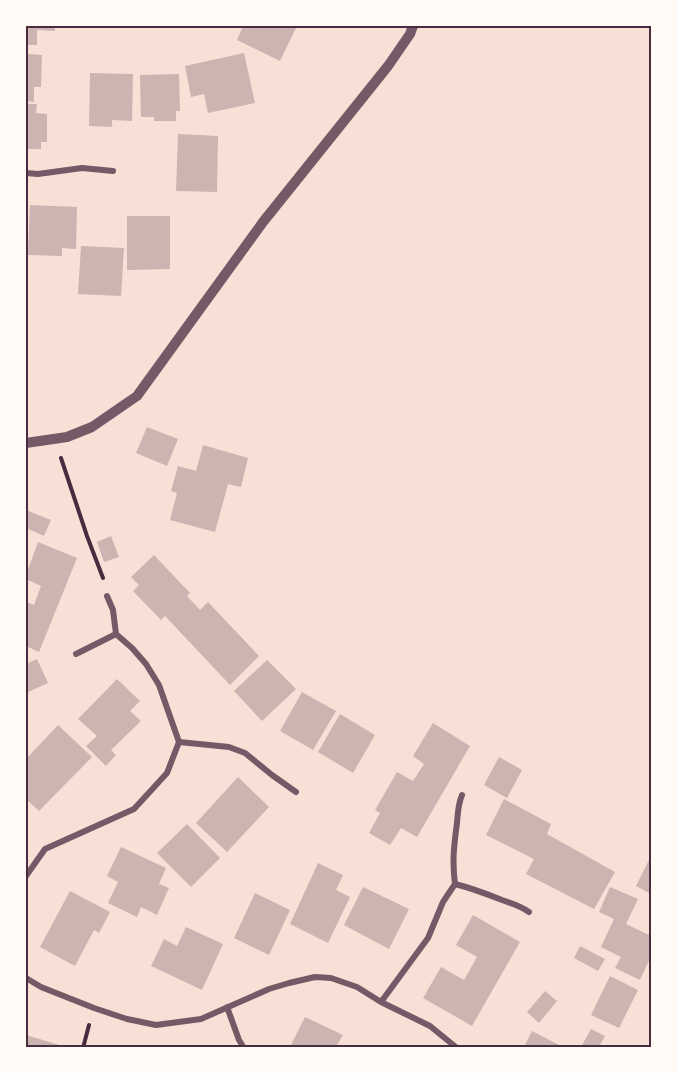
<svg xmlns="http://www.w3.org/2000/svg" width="677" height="1073" font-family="Raleway,sans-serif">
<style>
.building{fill:#ccb4b1}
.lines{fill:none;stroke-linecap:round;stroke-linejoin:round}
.path{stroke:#4a2c40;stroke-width:4}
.minor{stroke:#755966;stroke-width:6}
.tertiary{stroke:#755966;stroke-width:10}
.neatline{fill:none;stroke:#4a2c40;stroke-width:2}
</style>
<rect width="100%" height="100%" fill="#f7e1d7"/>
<!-- building -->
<path class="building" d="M26 26H55V31L37 30V45H26Z
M243 26H297L280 61 237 40Z
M244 53 255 103 208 113 204 94 191 97 185 66Z
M26 54 42 55 41 87H34V102L26 101Z
M90 73 133 74 132 121 112 120V127L89 126Z
M179 74 180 111H176V121H154V117H141L140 75Z
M26 104H37L36 113 47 114V142H41V149H26Z
M178 134 218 136 217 192 176 191Z
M30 205 77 207 76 249 62 248V256L28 255Z
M127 216H170V269L127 270Z
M81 246 124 248 121 296 78 294Z
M147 427 178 439 167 466 136 453Z
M203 445 248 458 241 487 228 484 215 532 170 520 177 493 171 491 178 466 196 471Z
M26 510 51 520 44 536 26 528Z
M111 536 119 557 104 562 97 542Z
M38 542 77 558 39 652 26 646V602L34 605 41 586 26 579V575Z
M154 555 190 593 187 596 200 610 208 602 259 656 230 685 165 616 161 620 133 591 139 585 131 577Z
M37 659 48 683 26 693V664Z
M267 660 296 689 262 721 234 691Z
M117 679 140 701 130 711 141 721 111 750 116 755 106 766 86 746 97 736 78 719Z
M302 692 336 711 313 750 280 731Z
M340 714 375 735 353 773 318 752Z
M433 723 470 746 417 837 401 828 390 845 369 833 380 813 375 810 397 772 413 781 424 764 413 756Z
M58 725 92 757 39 811 26 799V759Z
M499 757 522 770 507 798 484 785Z
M238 777 269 807 227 852 196 823Z
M504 799 551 824 547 834 615 872 594 909 526 874 534 859 486 835Z
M187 824 220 858 191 887 157 853Z
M121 847 166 868 159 884 169 888 157 915 141 907 137 917 108 903 118 882 107 876Z
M651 856V894L636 886Z
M318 863 343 875 336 890 350 897 328 943 290 924Z
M363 887 409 909 389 949 344 925Z
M610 887 638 899 626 924 651 936V956L640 980 615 968 621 957 601 947 614 919 599 912Z
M70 891 110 912 99 933 94 930 75 966 40 947Z
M255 893 290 910 269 955 234 938Z
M473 915 520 942 472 1026 423 998 441 967 464 980 477 957 456 945Z
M186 927 223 944 202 990 151 966 164 939 177 946Z
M580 946 605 959 598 971 574 958Z
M610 976 638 990 619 1028 591 1015Z
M545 991 557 1001 539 1023 527 1012Z
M305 1017 343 1035 336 1047H290Z
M591 1029 605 1036 599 1047H581Z
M532 1031 534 1032 563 1047H524Z
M26 1035 66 1047H26Z"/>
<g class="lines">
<!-- path -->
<path class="path" d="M61 458 87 536 103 578
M83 1048 89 1025"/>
<!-- minor -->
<path class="minor" d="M26 173 38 174 82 168 113 171
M76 654 116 634
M179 742 229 747 245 753 272 775 296 792
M26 876 45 849 134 809 167 773 179 742 159 685 146 664 132 648 116 634 113 610 107 596
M455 884C471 888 487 894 502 900 513 904 519 905 529 912
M26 978 41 987 94 1008 127 1019 156 1025 201 1019 269 989 289 983 315 977 331 978 357 987 381 1002 430 1026 457 1048
M381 1002 428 938 443 902 455 884C452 861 454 845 457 823 458 812 458 804 462 795
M227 1007 239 1040 244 1048"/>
<!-- tertiary -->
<path class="tertiary" d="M26 443 67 437 92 427 137 396 263 222 388 66 410 34 413 26"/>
</g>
<!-- border -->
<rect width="677" height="1073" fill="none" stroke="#fffaf5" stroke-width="54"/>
<rect x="27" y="27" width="623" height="1019" class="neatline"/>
</svg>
